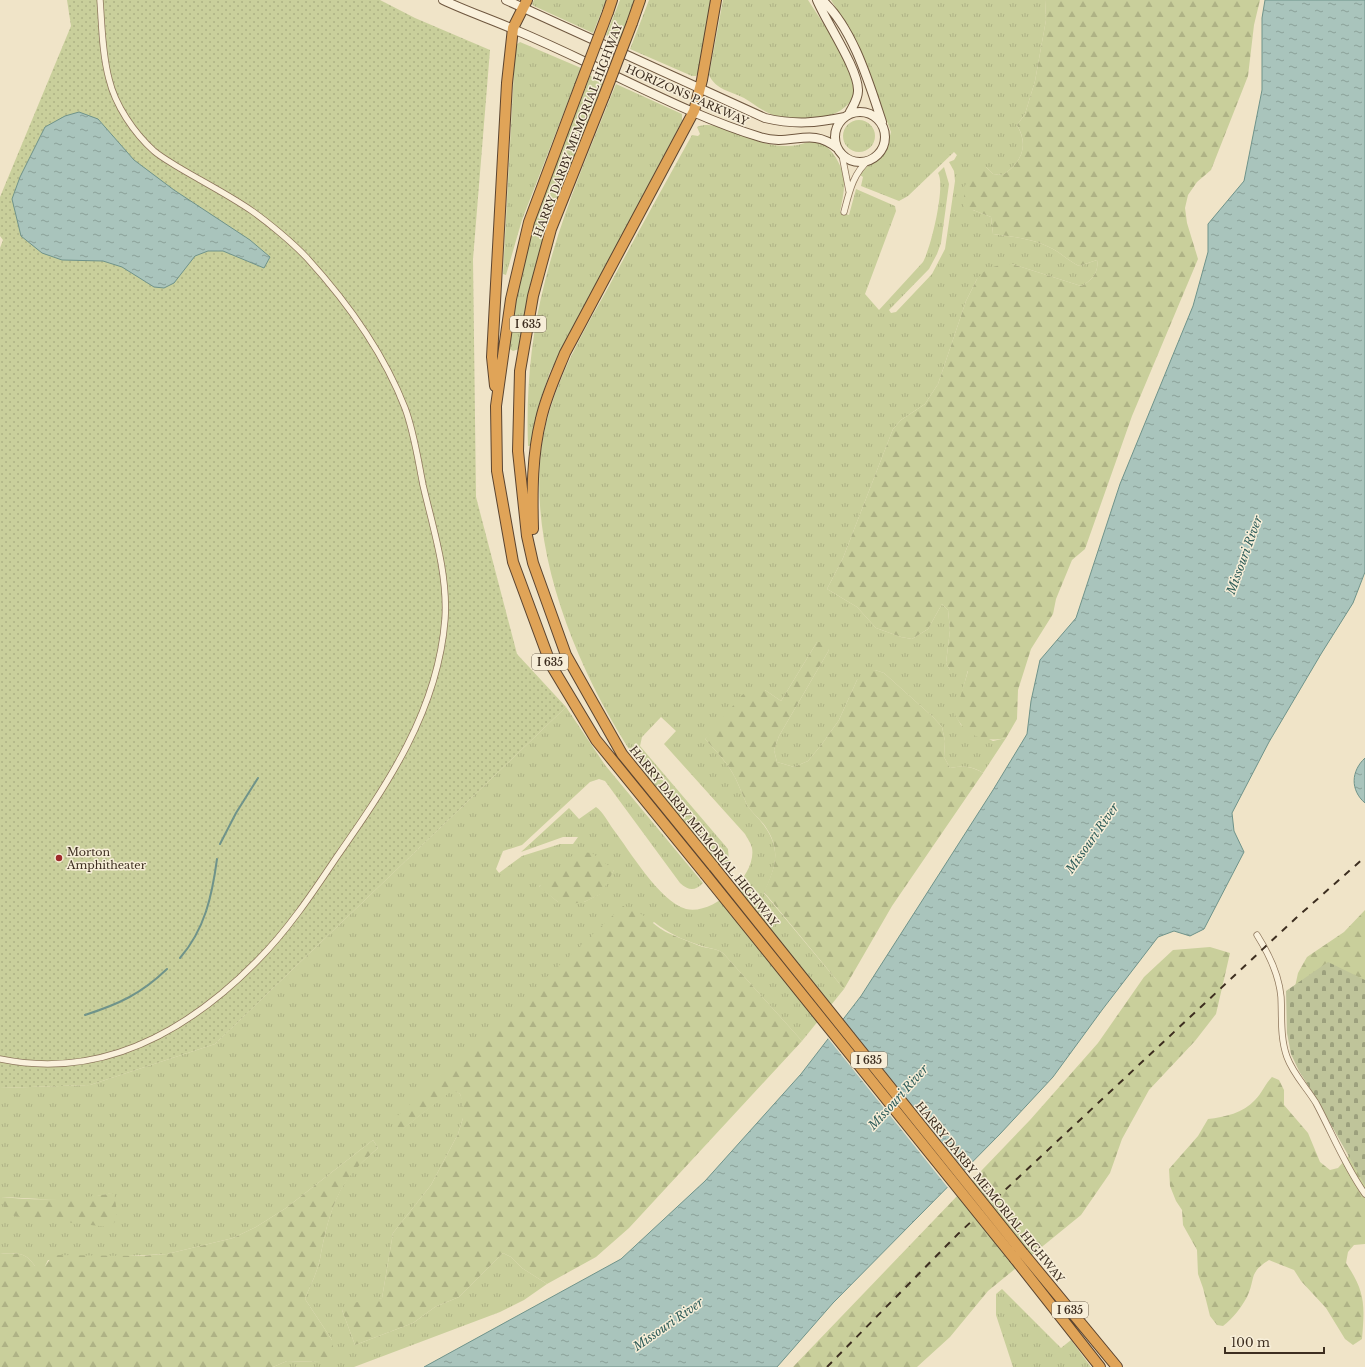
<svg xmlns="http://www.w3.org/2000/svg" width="1365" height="1367" font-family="'Libre Baskerville',serif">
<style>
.grass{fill:url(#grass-tufts);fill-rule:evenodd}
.forest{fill:url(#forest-firs)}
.cemetery{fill:url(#cemetery-stones)}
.park{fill:url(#park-dots)}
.water{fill:url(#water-ripples);stroke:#6f938a}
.pier{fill:#f0e4c8}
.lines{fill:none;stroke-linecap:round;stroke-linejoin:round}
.stream{stroke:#6f938a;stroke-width:2}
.street-casing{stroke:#8d765c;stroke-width:7}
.secondary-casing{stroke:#6f573f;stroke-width:10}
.highway-casing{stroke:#5b4430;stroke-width:12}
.street{stroke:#faf1dc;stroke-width:5.5}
.secondary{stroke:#faf1dc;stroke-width:8}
.highway{stroke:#e0a458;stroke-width:10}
.rail{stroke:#3d2e20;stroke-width:2;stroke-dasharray:7 7;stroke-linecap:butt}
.highway-bridge-casing{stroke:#5b4430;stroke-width:12;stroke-linecap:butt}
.highway-bridge{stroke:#e0a458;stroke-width:10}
.poi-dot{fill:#9e2a2b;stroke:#f7eed8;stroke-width:1.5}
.labels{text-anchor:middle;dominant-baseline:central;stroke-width:3;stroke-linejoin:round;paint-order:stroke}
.shield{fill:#f7eed8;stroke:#756857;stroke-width:1}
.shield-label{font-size:10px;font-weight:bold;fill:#3d2e20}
.street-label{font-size:11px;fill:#3d2e20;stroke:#f7eed8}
.poi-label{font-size:11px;fill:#3d2e20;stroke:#f7eed8;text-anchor:start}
.water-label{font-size:12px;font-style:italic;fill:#2f5d5a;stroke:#f7eed8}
</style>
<defs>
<pattern id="grass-tufts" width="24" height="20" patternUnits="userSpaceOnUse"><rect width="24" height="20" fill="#c9cf9b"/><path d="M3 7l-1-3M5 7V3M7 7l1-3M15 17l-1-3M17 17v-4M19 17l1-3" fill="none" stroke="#aeb285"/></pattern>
<pattern id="forest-firs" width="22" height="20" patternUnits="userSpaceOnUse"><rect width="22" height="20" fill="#c9cf9b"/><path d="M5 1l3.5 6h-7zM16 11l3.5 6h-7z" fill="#aeb285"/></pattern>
<pattern id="cemetery-stones" width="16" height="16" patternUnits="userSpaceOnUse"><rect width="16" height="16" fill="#bfc49a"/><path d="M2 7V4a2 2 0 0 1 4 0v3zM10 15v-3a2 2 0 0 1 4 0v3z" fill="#9ca07d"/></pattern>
<pattern id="park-dots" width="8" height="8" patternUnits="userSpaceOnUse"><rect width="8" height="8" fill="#c9cf9b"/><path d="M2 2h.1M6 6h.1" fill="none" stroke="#aeb285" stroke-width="1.8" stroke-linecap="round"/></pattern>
<pattern id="water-ripples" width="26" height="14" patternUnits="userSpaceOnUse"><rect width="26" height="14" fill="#a9c4bc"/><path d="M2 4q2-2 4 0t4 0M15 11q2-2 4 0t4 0" fill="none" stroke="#8ba098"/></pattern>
</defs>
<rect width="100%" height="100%" fill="#f0e4c8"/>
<!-- grass -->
<path class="grass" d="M534 0H606L593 33 534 6 532 4Z
M620 0H635L619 41 606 35Z
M649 0H711L698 72 696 76H692L630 49Z
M723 0H808L836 43 854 83C858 121 801 123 776 116 765 113 754 104 744 98 730 91 716 90 709 75Z
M831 0H1045L1046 20 1035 81 1025 114 1017 125C1029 146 1022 162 1003 175L993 174 986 167 964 210H973L991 217 993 234C1016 237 1038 239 1058 252 1065 257 1071 262 1079 266L1097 260C1099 272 1092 281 1081 286L1012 264 977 279 966 301 938 384 925 404 901 420 893 429 843 558 827 589 857 607 876 628 901 637 912 639 928 629 942 604 948 610 950 630 946 663 950 670H968L956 716 961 725 993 741 1006 738 983 773C972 766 963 766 950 768L944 757 945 741 942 727 933 717 884 673 875 670 857 680 839 720 822 744 808 761 794 767 777 762 774 750 779 736 829 650 817 642 781 701 765 690 705 739C714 749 725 760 732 772 738 782 742 794 747 805 752 813 760 819 765 827 782 851 775 868 764 893L844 989 802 1041 723 953C713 947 709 949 699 945 683 940 668 933 654 922L401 1130 453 1089 460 1094 464 1104 463 1118 458 1134 431 1185 393 1233 382 1298 342 1310 355 1345 413 1323 435 1307 459 1297 503 1253 511 1257 522 1268 547 1284 524 1300 500 1312 354 1367H273L287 1361 319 1362 332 1340 305 1299C310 1286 317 1273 320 1259 326 1227 333 1194 355 1169 362 1162 370 1155 378 1148L373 1140 286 1208 256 1227 233 1238 167 1254 48 1260 45 1266H35C25 1251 17 1254 0 1253V1088L90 1085 215 1044 566 707 605 765 703 883C695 891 689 891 680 883L605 781 599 779 590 782 522 845 503 851 496 869 499 873 522 856 560 844H573L578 837H563L521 852 569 808 579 819 596 807C603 812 608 822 613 829 630 851 659 901 686 909 713 916 757 876 752 848 751 843 747 838 745 834L664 744 676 731 661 717 642 737 640 746 728 849 729 861 722 869C692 831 659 795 633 755 572 663 516 523 549 413 562 368 586 327 609 286 636 236 664 185 692 135L698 136 700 134 697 127C715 119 745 138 764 143 774 146 787 147 798 145 803 144 807 142 812 141 829 141 842 164 844 179 845 190 842 201 840 212L849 215 856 189 895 206 896 211 865 294 879 310 923 262C931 248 946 185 938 173L944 167 949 184 941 243 937 254 929 269 889 310 891 313 896 312 932 274 945 249 955 181 954 171 949 162 954 160 957 155 954 152 908 196 899 201 861 186 863 177 860 175 864 169 885 153 891 132 857 43ZM614 870 600 894 584 902H558L539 886ZM113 1193 14 1216 2 1197 59 1200 87 1198Z
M520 42 581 68 522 220 506 275 503 274 515 52 516 45Z
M590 76 603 82C570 169 530 256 519 349L513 351 508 348 513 302 532 228Z
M616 84 682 114V121L550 372 540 401 530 446H528C526 390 531 335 545 281 562 213 590 149 616 84Z
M843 136a16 16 0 1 1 32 0a16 16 0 1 1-32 0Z
M1002 1289 1061 1348 1071 1340 1091 1367H1013L996 1315V1294Z"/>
<!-- forest -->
<path class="forest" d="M1045 0H1260L1254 25 1248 76 1211 170 1197 182 1188 195 1185 208 1187 223 1198 259 1132 416 1085 549 1072 560 1056 599 1053 614 1031 649 1018 690 1017 719 1006 738C983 743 966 736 955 715L968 671 950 670 946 663 950 630 948 610 942 604 928 629 912 639 901 637 876 628 857 607 827 589 843 558 893 429 901 420 925 404 938 384 966 301 977 279 986 269 1000 265 1012 264 1081 286C1092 281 1099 272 1097 260L1079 266C1071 262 1065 257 1058 252 1038 239 1016 237 993 234L991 217 973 210H964V187L978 167H986L993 174 1003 175C1022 162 1029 145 1017 125L1025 114 1035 81 1046 20Z
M817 642H824L829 650 779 736 774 750 777 762 794 767 808 761 822 744 839 720 857 680 864 672 875 670 884 673 933 717 942 727 945 741 944 757 950 768C963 766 971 766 983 773L892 906 844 989 764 892C775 868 782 851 765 826 760 819 752 813 747 805 742 794 738 782 732 772 725 760 714 749 705 739L742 695 753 688 765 690 781 701Z
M581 852 592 853 614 870 601 894 584 902 570 904 558 902 539 887 572 856Z
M623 906C642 910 652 925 668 933 678 937 689 942 700 946 709 949 713 947 723 953L802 1041 629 1228 596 1257 547 1284 522 1268 511 1257 503 1253 459 1297 435 1307 413 1323 355 1345 342 1310 346 1304 382 1298 393 1233 431 1185 458 1134 463 1118V1104L460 1094 453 1090 401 1130 391 1122Z
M1365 910V1244L1354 1245 1348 1252 1346 1263C1365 1292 1365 1303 1362 1339L1353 1345 1345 1339 1326 1308 1301 1281 1294 1270 1269 1260C1248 1273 1256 1278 1247 1297 1241 1308 1233 1318 1223 1326L1217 1325 1210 1316 1203 1288 1198 1274 1197 1250 1183 1225 1182 1210 1176 1201 1170 1186 1169 1169 1198 1136 1208 1119C1225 1117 1243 1113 1255 1100 1262 1093 1265 1084 1272 1077L1279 1080 1284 1090V1105L1308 1133 1320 1162 1330 1170 1338 1168 1352 1152 1293 996 1298 973 1307 957 1344 932Z
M1210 947 1230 953 1216 1014 1195 1041 1149 1090 1122 1139 1110 1173 1081 1215 988 1291 950 1337 917 1367H793L1030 1120 1098 1043 1144 977 1173 950Z
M373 1140 378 1148C370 1155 362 1162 356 1169 333 1194 326 1227 320 1259 317 1273 310 1286 305 1299L332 1340 335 1359 319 1362 287 1361 273 1367H0V1253C17 1254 25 1251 35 1266H45L53 1255 139 1256 167 1254 233 1238 256 1227 286 1208Z
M114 1193 117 1212 115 1222 108 1227 14 1216 4 1208 2 1197C40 1201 76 1200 114 1193Z"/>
<!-- cemetery -->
<path class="cemetery" d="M1328 962 1365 980V1185L1316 1098 1299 1071 1291 1054 1287 1033 1286 991Z"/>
<!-- park -->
<path class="park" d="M67 0H380L415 18 490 50 473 259 476 497 517 654 566 707 215 1044 90 1085 0 1088V248L3 240 0 236V197L71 26Z"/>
<!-- water -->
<path class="water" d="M1265 0H1365V572L1353 603 1321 654 1269 742 1232 813 1234 831 1244 852 1204 929 1190 936 1174 931 1158 937 1102 1010 1053 1077 1000 1134 833 1303 777 1367H424L621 1259 705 1181 801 1074 861 996 993 790 1027 734 1031 701 1040 660 1076 618 1120 484 1193 306 1208 252V224L1244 181 1262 90V18Z
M79 112 98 119 134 160 174 190 250 240 270 257 264 268 223 251H208L195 256 174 283 164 288 154 287 122 267 103 261 62 260 42 253 21 236 12 199 20 177 45 127 65 116Z
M1365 758V803C1350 790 1351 771 1365 758Z"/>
<!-- pier -->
<path class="pier" d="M842 1018 966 1172 949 1189 827 1037Z"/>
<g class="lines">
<!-- stream -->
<path class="stream" d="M220 844 236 813 258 778
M180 958C205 929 212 896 217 859
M85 1015C119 1004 141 994 167 969"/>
<!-- street casing -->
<g class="street-casing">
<path id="street" d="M842 155 849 191
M844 212C849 193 853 173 869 160
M1257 935C1269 954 1279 974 1281 997 1282 1016 1280 1038 1287 1057 1293 1074 1307 1088 1316 1103 1332 1133 1345 1166 1365 1194
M0 1059C102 1080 188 1031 257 961 287 931 312 894 336 858 387 785 438 711 445 619 448 574 433 528 423 485 418 460 414 432 405 408 383 351 348 303 307 258 293 243 269 223 252 211 229 195 203 182 178 167 170 162 161 157 154 151 134 133 115 105 109 79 102 53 102 26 100 0"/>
</g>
<!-- secondary casing -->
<g class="secondary-casing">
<path id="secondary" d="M443 0C466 11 490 19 513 29 539 40 565 52 590 64 646 90 701 119 760 137 791 147 811 126 837 148
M506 0 765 118C795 125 816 123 845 117
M817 0C826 22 859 70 858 91 858 100 852 107 849 114
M822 0C853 28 869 83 882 122
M835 137a25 25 0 1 1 50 0a25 25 0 1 1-50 0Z"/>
</g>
<!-- highway casing -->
<g class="highway-casing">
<path id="highway" d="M608 12 612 0
M632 23 640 0
M580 86 529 222 511 299 496 406 497 471 513 562 551 665 596 740 705 874
M604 96 551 229 533 296 520 371 518 451 527 536 533 563 566 655 622 754 714 867
M495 386 492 357 507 83 513 28 527 0
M533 529C532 492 532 455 541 419 546 396 556 375 565 353L694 111 702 80 716 0
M1023 1253 1117 1367
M1015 1259 1100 1367"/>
</g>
<!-- street -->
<use href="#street" class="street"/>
<!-- secondary -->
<use href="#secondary" class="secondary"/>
<!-- highway -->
<use href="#highway" class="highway"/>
<!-- rail -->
<path class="rail" d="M827 1367 958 1234 1296 918 1365 857"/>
<!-- highway-bridge casing -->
<g class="highway-bridge-casing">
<path id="highway-bridge" d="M580 86 608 12
M604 96 632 23
M714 867 1023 1253
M705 874 1015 1259"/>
</g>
<!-- highway-bridge -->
<use href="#highway-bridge" class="highway-bridge"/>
</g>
<!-- markers -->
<circle class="poi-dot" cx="59" cy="858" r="4"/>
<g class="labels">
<!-- shield labels -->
<g class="shield">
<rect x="510" y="316" width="36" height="16" rx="3"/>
<rect x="532" y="654" width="36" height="16" rx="3"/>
<rect x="851" y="1052" width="36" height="16" rx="3"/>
<rect x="1052" y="1302" width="36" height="16" rx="3"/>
</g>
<g class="shield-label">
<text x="528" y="324">I 635</text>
<text x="550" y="662">I 635</text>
<text x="869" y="1060">I 635</text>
<text x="1070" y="1310">I 635</text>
</g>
<!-- street labels -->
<g class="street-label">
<text transform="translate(687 95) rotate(24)">HORIZONS PARKWAY</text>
<text transform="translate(578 130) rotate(-69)">HARRY DARBY MEMORIAL HIGHWAY</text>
<text transform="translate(704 836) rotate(51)">HARRY DARBY MEMORIAL HIGHWAY</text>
<text transform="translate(990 1192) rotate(51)">HARRY DARBY MEMORIAL HIGHWAY</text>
</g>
<!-- poi labels -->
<g class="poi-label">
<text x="67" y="852">Morton<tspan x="67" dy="13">Amphitheater</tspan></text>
</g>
<!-- water labels -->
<g class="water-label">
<text transform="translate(1244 555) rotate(-70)">Missouri River</text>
<text transform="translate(1092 838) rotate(-55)">Missouri River</text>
<text transform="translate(898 1097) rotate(-48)">Missouri River</text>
<text transform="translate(668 1324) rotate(-35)">Missouri River</text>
</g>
</g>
<!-- scale -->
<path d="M1225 1347v6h99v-6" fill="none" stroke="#3d2e20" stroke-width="2"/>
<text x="1231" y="1347" font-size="12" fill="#3d2e20" stroke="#f7eed8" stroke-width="3" paint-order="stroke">100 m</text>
</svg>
